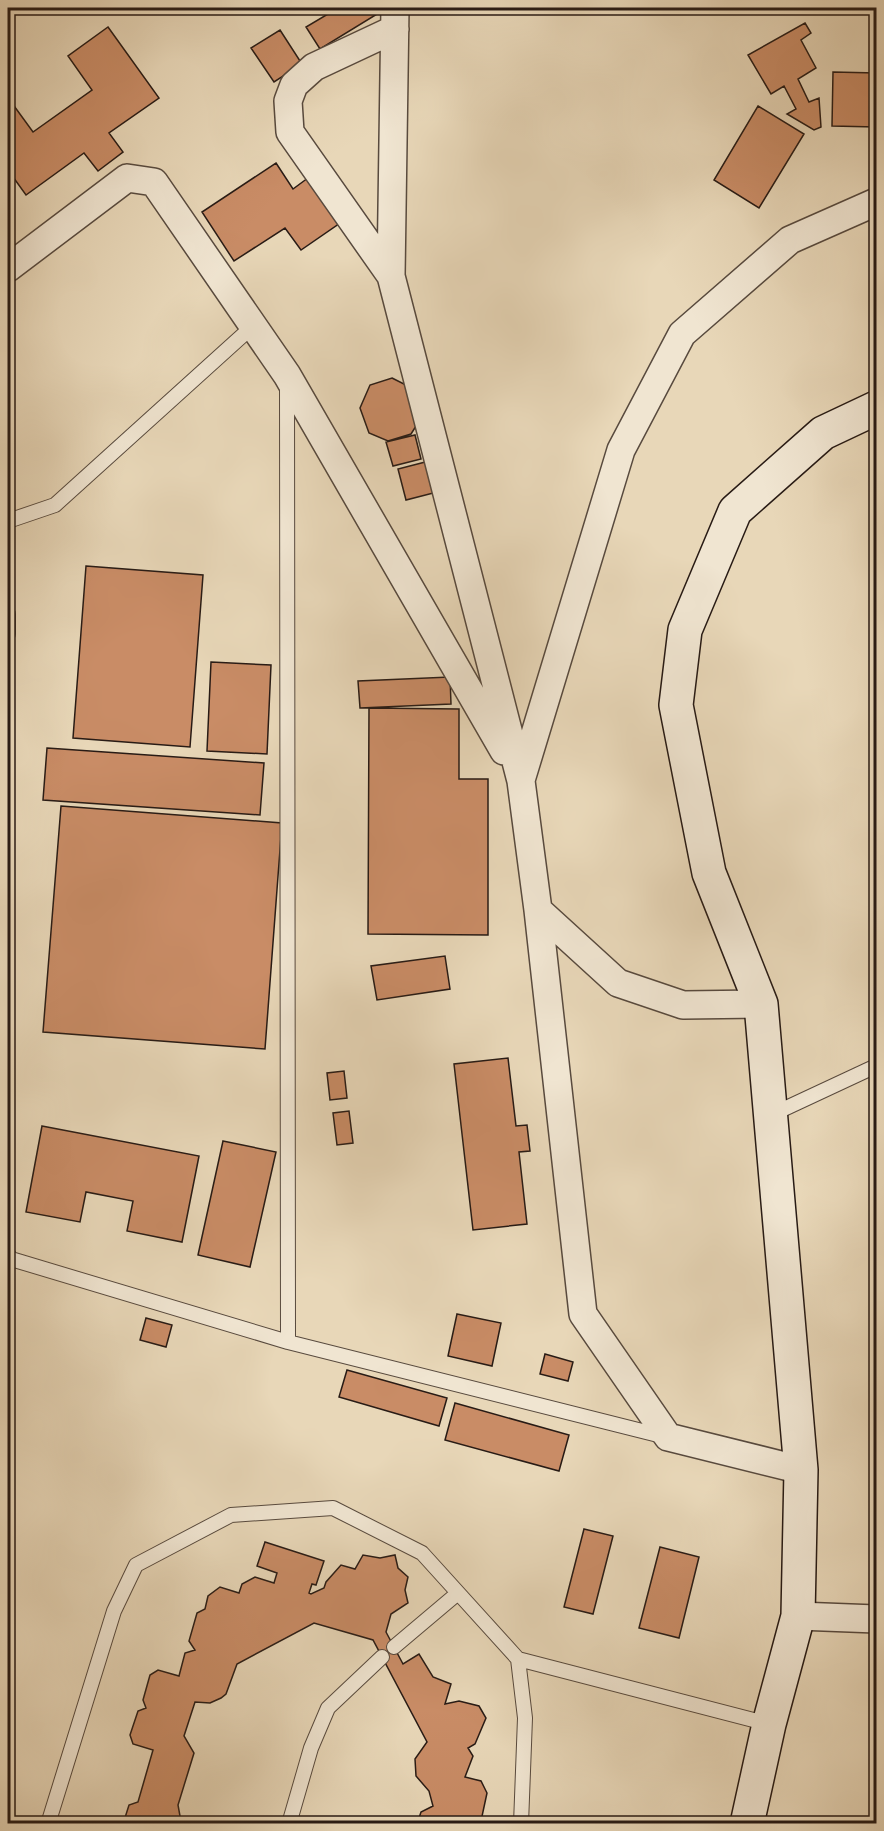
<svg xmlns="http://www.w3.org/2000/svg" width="884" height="1831" font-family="'Sorts Mill Goudy',serif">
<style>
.building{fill:#c98c66;stroke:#281b15;stroke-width:1.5}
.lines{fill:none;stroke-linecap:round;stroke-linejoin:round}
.lane-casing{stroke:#584a3e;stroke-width:16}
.street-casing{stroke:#584a3e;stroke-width:30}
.secondary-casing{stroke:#281b15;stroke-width:36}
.lane{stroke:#f0e5d1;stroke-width:14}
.street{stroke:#f0e5d1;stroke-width:27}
.secondary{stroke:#f0e5d1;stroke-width:33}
</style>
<rect width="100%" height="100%" fill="#e8d7b8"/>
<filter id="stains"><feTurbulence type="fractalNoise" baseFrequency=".00333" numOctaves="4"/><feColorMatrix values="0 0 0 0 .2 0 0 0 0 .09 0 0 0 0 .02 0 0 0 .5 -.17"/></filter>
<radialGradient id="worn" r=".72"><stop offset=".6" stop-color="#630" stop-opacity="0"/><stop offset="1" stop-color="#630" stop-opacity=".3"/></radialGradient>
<!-- building -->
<path class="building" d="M338 8H387L320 49 306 27Z
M805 23 811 33 801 40 816 68 798 79 809 102 819 98 821 127 814 130 787 114 796 109 784 86 771 94 748 55Z
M108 27 159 98 109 133 123 152 98 171 84 153 26 195 8 170V101L9 99 33 132 92 90 68 56Z
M280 30 302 64 274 82 251 48Z
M833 72 876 73V127L832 126Z
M758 106 804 134 759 208 714 180Z
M276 163 293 189 312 175 343 221 301 250 285 228 234 261 202 212Z
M392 378 414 389 423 415 411 434 388 441 369 433 360 408 370 385Z
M415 435 421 459 393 466 386 442Z
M437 459 445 490 406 500 398 469Z
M86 566 203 575 190 747 73 738Z
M211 662 271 665 267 754 207 751Z
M450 677 451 704 360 708 358 681Z
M369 708 459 709V779H488V935L368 934Z
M47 748 264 763 260 815 43 800Z
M61 806 282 823 265 1049 43 1032Z
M445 956 450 989 377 1000 371 966Z
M508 1058 516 1126 527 1125 530 1151 519 1152 527 1224 473 1230 454 1064Z
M344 1071 347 1098 330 1100 327 1073Z
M349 1111 353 1143 337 1145 333 1113Z
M42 1126 199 1156 182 1242 127 1231 133 1201 86 1192 80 1222 26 1212Z
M223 1141 276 1152 250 1267 198 1255Z
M457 1314 501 1323 492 1366 448 1356Z
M146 1318 172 1325 166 1347 140 1340Z
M545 1354 573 1362 568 1381 540 1374Z
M347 1370 447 1398 439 1426 339 1397Z
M455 1403 569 1435 559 1471 445 1440Z
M584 1529 613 1536 593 1614 564 1607Z
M265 1542 324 1561 316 1585 312 1584 309 1593 311 1594 324 1588 326 1582 341 1565 355 1569 363 1555 380 1558 395 1555 398 1568 408 1577 405 1590 408 1603 391 1614 386 1632 403 1664 419 1654 433 1677 451 1684 445 1704 459 1701 479 1706 486 1718 475 1744 468 1748 473 1756 465 1777 481 1781 487 1793 481 1821 417 1824 421 1812 433 1806 429 1791 416 1776 415 1759 427 1742 373 1640 314 1623 237 1664 226 1694 221 1698 210 1703 195 1702 184 1736 194 1753 178 1805 180 1816 178 1824H123L129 1805 138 1802 153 1750 133 1744 130 1735 138 1711 146 1708 143 1700 150 1675 158 1670 179 1676 185 1653 195 1650 189 1641 197 1613 205 1609 208 1596 220 1587 239 1593 242 1584 255 1577 274 1583 277 1573 257 1566Z
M660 1547 699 1557 679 1638 639 1628Z
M872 1747H876V1816L871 1815Z"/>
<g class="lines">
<!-- lane casing -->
<g class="lane-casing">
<path id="lane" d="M287 384 288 1342
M8 521 55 505 253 326
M8 614V634
M771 1115 876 1066
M8 1254 11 1259 288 1342 666 1437
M394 1647 458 1593
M518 1659 769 1724
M48 1824 114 1611 136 1565 231 1515 333 1508 422 1553 518 1659 525 1718 521 1824
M289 1824 311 1748 328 1708 382 1657"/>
</g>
<!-- street casing -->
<g class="street-casing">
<path id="street" d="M395 8 391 276 521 781 538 910 583 1314 668 1437 801 1470
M8 268 127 178 154 182 287 375 504 751
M391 276 290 132 288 101 294 85 314 67 395 29
M521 780 621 450 682 334 790 240 876 202
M538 910 618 983 683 1005 761 1004
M798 1616 876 1619"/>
</g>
<!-- secondary casing -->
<g class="secondary-casing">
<path id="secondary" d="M747 1824 769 1724 798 1616 801 1470 761 1004 709 873 676 705 685 630 735 511 823 433 876 408"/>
</g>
<!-- lane -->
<use href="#lane" class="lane"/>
<!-- street -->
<use href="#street" class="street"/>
<!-- secondary -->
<use href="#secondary" class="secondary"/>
</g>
<!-- margin -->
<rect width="884" height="1831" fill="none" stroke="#e8d7b8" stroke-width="30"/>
<rect x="9" y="9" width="866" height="1813" fill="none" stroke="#281b15" stroke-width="3"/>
<rect x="15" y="15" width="854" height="1801" fill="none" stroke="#281b15" stroke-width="1.5"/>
<rect width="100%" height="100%" filter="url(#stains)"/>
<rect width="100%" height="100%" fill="url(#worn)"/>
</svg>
